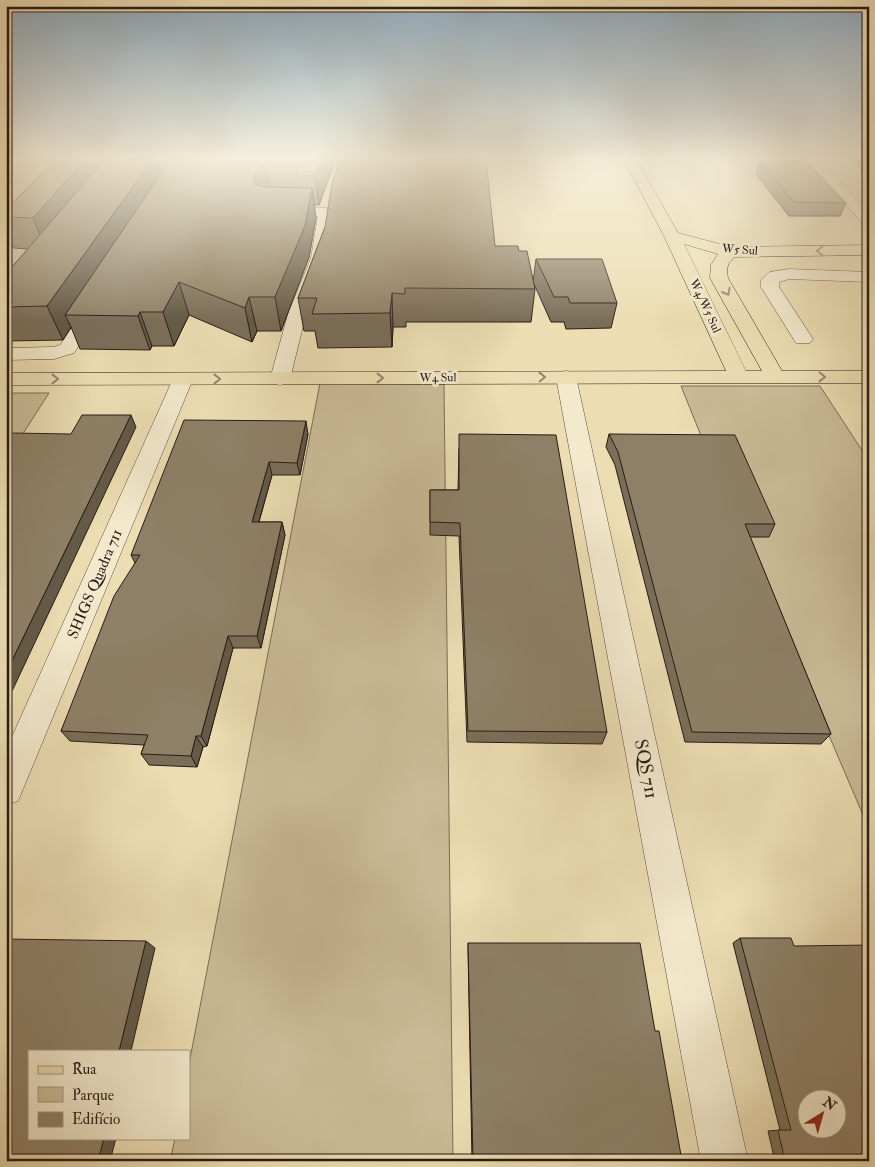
<svg xmlns="http://www.w3.org/2000/svg" width="875" height="1167" font-family="'IM FELL Double Pica',serif">
<style>
.green{fill:#cbbc97;stroke:#7a6c56}
.lines{fill:none;stroke-linecap:round;stroke-linejoin:round}
.minor-casing{stroke:#594c3d;stroke-width:1}
.major-casing{stroke:#281b16;stroke-width:1}
.minor{fill:#f3e9cd;fill-rule:evenodd}
.major{fill:#ecddb2;fill-rule:evenodd}
.wall{fill:#7a6e59;stroke:#281b16}
.shaded-wall{fill:#635a48;stroke:#281b16}
.building{fill:#8e8067;stroke:#281b16;fill-rule:evenodd}
.oneway{stroke:#94866c}
.labels{text-anchor:middle;dominant-baseline:central;stroke-width:5;stroke-linejoin:round;paint-order:stroke}
.far-street-label{font-size:12px;fill:#281b16;stroke:#f3e9cd}
.street-label{font-size:15px;fill:#281b16;stroke:#f3e9cd}
.near-street-label{font-size:18px;fill:#281b16;stroke:#f3e9cd}
</style>
<rect width="100%" height="100%" fill="#ecddb2"/>
<filter id="stains"><feTurbulence type="fractalNoise" baseFrequency=".004" numOctaves="4"/><feColorMatrix values="0 0 0 0 .2 0 0 0 0 .09 0 0 0 0 .02 0 0 0 .5 -.17"/></filter>
<radialGradient id="worn" r=".72"><stop offset=".6" stop-color="#630" stop-opacity="0"/><stop offset="1" stop-color="#630" stop-opacity=".3"/></radialGradient>
<!-- green -->
<path class="green" d="M6 159H127L6 304Z
M320 383 444 384 453 1161H170L175 1138H189V1064Z
M681 386H820L869 461V829L704 443Z
M6 393H49L6 460Z"/>
<g class="lines">
<!-- minor casing -->
<g class="minor-casing">
<path id="minor" d="M806 159H819L869 213V227L864 225Z
M279 207 326 208 333 212 327 258 306 314 290 379 287 383 280 385 273 383 270 379 288 314 311 258 318 216 274 214 272 211 274 208Z
M789 269 869 272V282L789 279 779 282V287L813 339 810 343H796L761 287V280L770 272Z
M96 300 102 301 105 305 74 353 54 359 6 360V348L53 347 60 345 90 301Z
M566 371 573 373 576 377 748 1161H701L556 377 559 373Z
M183 373 190 375 193 379 18 801 6 805V750L173 379 176 375Z"/>
</g>
<!-- major casing -->
<g class="major-casing">
<path id="major" d="M624 159H636L678 233 731 247 869 245V255L735 257C727 263 726 269 728 278L782 371H869V383L6 385V373L726 371 664 236ZM684 244 718 254 711 265 710 278 762 371H746Z"/>
</g>
<!-- minor -->
<use href="#minor" class="minor"/>
<!-- major -->
<use href="#major" class="major"/>
</g>
<!-- wall -->
<path class="wall" d="M56 159H336L319 205H314L316 218 309 257 281 331H257L252 342 189 315 174 346H152L150 350 80 349 71 327 63 340 6 341V274L28 249 14 248 6 232V210Z
M850 159H869V177Z
M760 161 846 203 840 216H789L756 174Z
M325 227 495 246 519 251 533 282 536 259 617 303 611 328 566 329 564 322H551L534 284 535 289 531 322H406V327H393L392 347 318 348 315 331H304L298 298Z
M308 434 300 475H272L259 522H282L285 535 261 648H233L207 746 203 747 197 767 149 765 141 754 144 745 70 741 61 731 135 563 131 555Z
M609 434 775 524 769 537H750L831 734 821 744 685 742 615 465 606 447Z
M459 448 607 732 602 744 467 742 459 536 430 535V490H458Z
M740 938 869 1161H775L768 1131 780 1130 733 943Z
M468 943 655 1031 682 1161H472L468 948Z"/>
<!-- shaded-wall -->
<path class="shaded-wall" d="M86 159H120L46 249 33 218Z
M153 159H180L65 315 71 327 63 340 47 306Z
M322 159H336L319 205 315 176Z
M265 162 270 191 258 209 253 179Z
M312 188 316 218 309 257 281 331 275 297Z
M179 282 189 315 174 346 163 312Z
M392 293 393 327 392 347 390 313Z
M249 297 257 331 252 342 245 308Z
M140 312 152 346 150 350 138 316Z
M131 415 136 427 6 704V673Z
M306 421 308 434 300 475 297 463Z
M269 462 272 475 255 535 252 522Z
M282 522 285 535 261 648 257 636Z
M228 636 233 648 207 746 201 736Z
M196 736 203 747 197 767 191 756Z
M146 941 155 948 131 1051H119Z
M104 1138H116L110 1161H98Z"/>
<!-- building -->
<path class="building" d="M56 159H86L33 218 6 217V210Z
M105 159H153L47 306 6 307V274Z
M171 159H322L315 176H296L297 168 293 163 265 162 253 179 256 185 265 187 312 188 305 226 275 297H249L245 308 179 282 163 312H140L138 316 65 315Z
M340 159H486L495 246H518L519 251H527L535 289 405 288V294L392 293 390 313 312 314 317 298H298L325 227 332 183Z
M760 161H806L846 203 794 202Z
M536 259H602L617 303H570L568 297H554Z
M82 415H131L6 673V441L12 433 71 434Z
M184 420 306 421 297 463 269 462 252 522H282L257 636H228L201 736H196L191 756 141 754 148 735 61 731 114 596 140 555H131Z
M459 434 556 435 607 732 468 731 460 523 430 522V490H459Z
M609 434 735 435 775 524H745L831 734 692 732 618 452Z
M740 938H791L794 946 869 945V1161H785L778 1130H791ZM808 1100H838V1130H808Z
M6 939 146 941 119 1051H29V1138H104L98 1161H6Z
M468 943H640L655 1031H659L682 1161H473Z"/>
<!-- one-way arrows -->
<defs><path id="oneway-chevron" d="M-2-3.5L2.5 0L-2 3.5" fill="none" stroke-width="1.6" stroke-linecap="round" stroke-linejoin="round" transform="scale(1.25)"/></defs>
<g class="oneway">
<use href="#oneway-chevron" transform="translate(820 251) rotate(179)"/>
<use href="#oneway-chevron" transform="translate(727 292) rotate(60)"/>
<use href="#oneway-chevron" transform="translate(542 377) rotate(-1)"/>
<use href="#oneway-chevron" transform="translate(822 377) rotate(1)"/>
<use href="#oneway-chevron" transform="translate(380 378)"/>
<use href="#oneway-chevron" transform="translate(55 379)"/>
<use href="#oneway-chevron" transform="translate(217 379)"/>
</g>
<!-- sky -->
<linearGradient id="sky" x2="0" y2="1"><stop stop-color="#8faabd"/><stop offset="0.49" stop-color="#f6f0dc"/><stop offset="1" stop-color="#f6f0dc" stop-opacity="0"/></linearGradient>
<rect width="875" height="322" fill="url(#sky)"/>
<g class="labels">
<!-- far-street labels -->
<g class="far-street-label">
<text transform="translate(740 250) rotate(4)">W5 Sul</text>
<text transform="translate(705 306) rotate(65)">W4/W5 Sul</text>
<text transform="translate(438 378) rotate(-1)">W4 Sul</text>
</g>
<!-- street labels -->
<g class="street-label">
<text transform="translate(95 584) rotate(-67)">SHIGS Quadra 711</text>
</g>
<!-- near-street labels -->
<g class="near-street-label">
<text transform="translate(646 769) rotate(79)">SQS 711</text>
</g>
</g>
<!-- margin -->
<rect width="875" height="1167" fill="none" stroke="#ecddb2" stroke-width="25"/>
<rect x="8" y="8" width="860" height="1152" fill="none" stroke="#281b16" stroke-width="2.5"/>
<rect x="12" y="12" width="850" height="1142" fill="none" stroke="#281b16"/>
<!-- legend -->
<rect x="28" y="1050" width="162" height="90" fill="#f3e9cd" stroke="#a29784"/>
<rect x="38" y="1066" width="25" height="8" fill="#ecddb2" stroke="#a29784"/>
<text x="72" y="1074" font-size="15" fill="#281b16">Rua</text>
<rect x="38" y="1087" width="25" height="15" fill="#cbbc97" stroke="#a29784"/>
<text x="72" y="1100" font-size="15" fill="#281b16">Parque</text>
<rect x="38" y="1112" width="25" height="15" fill="#8e8067" stroke="#a29784"/>
<text x="72" y="1124" font-size="15" fill="#281b16">Edifício</text>
<!-- north arrow -->
<g transform="translate(822 1114) rotate(37)"><circle r="24" fill="#f3e9cd" stroke="#a29784"/>
<path d="M0-4L9 19L0 12L-9 19Z" fill="#8f2418"/>
<text y="-8" font-size="14" font-weight="bold" text-anchor="middle" fill="#281b16">N</text>
</g>
<rect width="100%" height="100%" filter="url(#stains)"/>
<rect width="100%" height="100%" fill="url(#worn)"/>
</svg>
